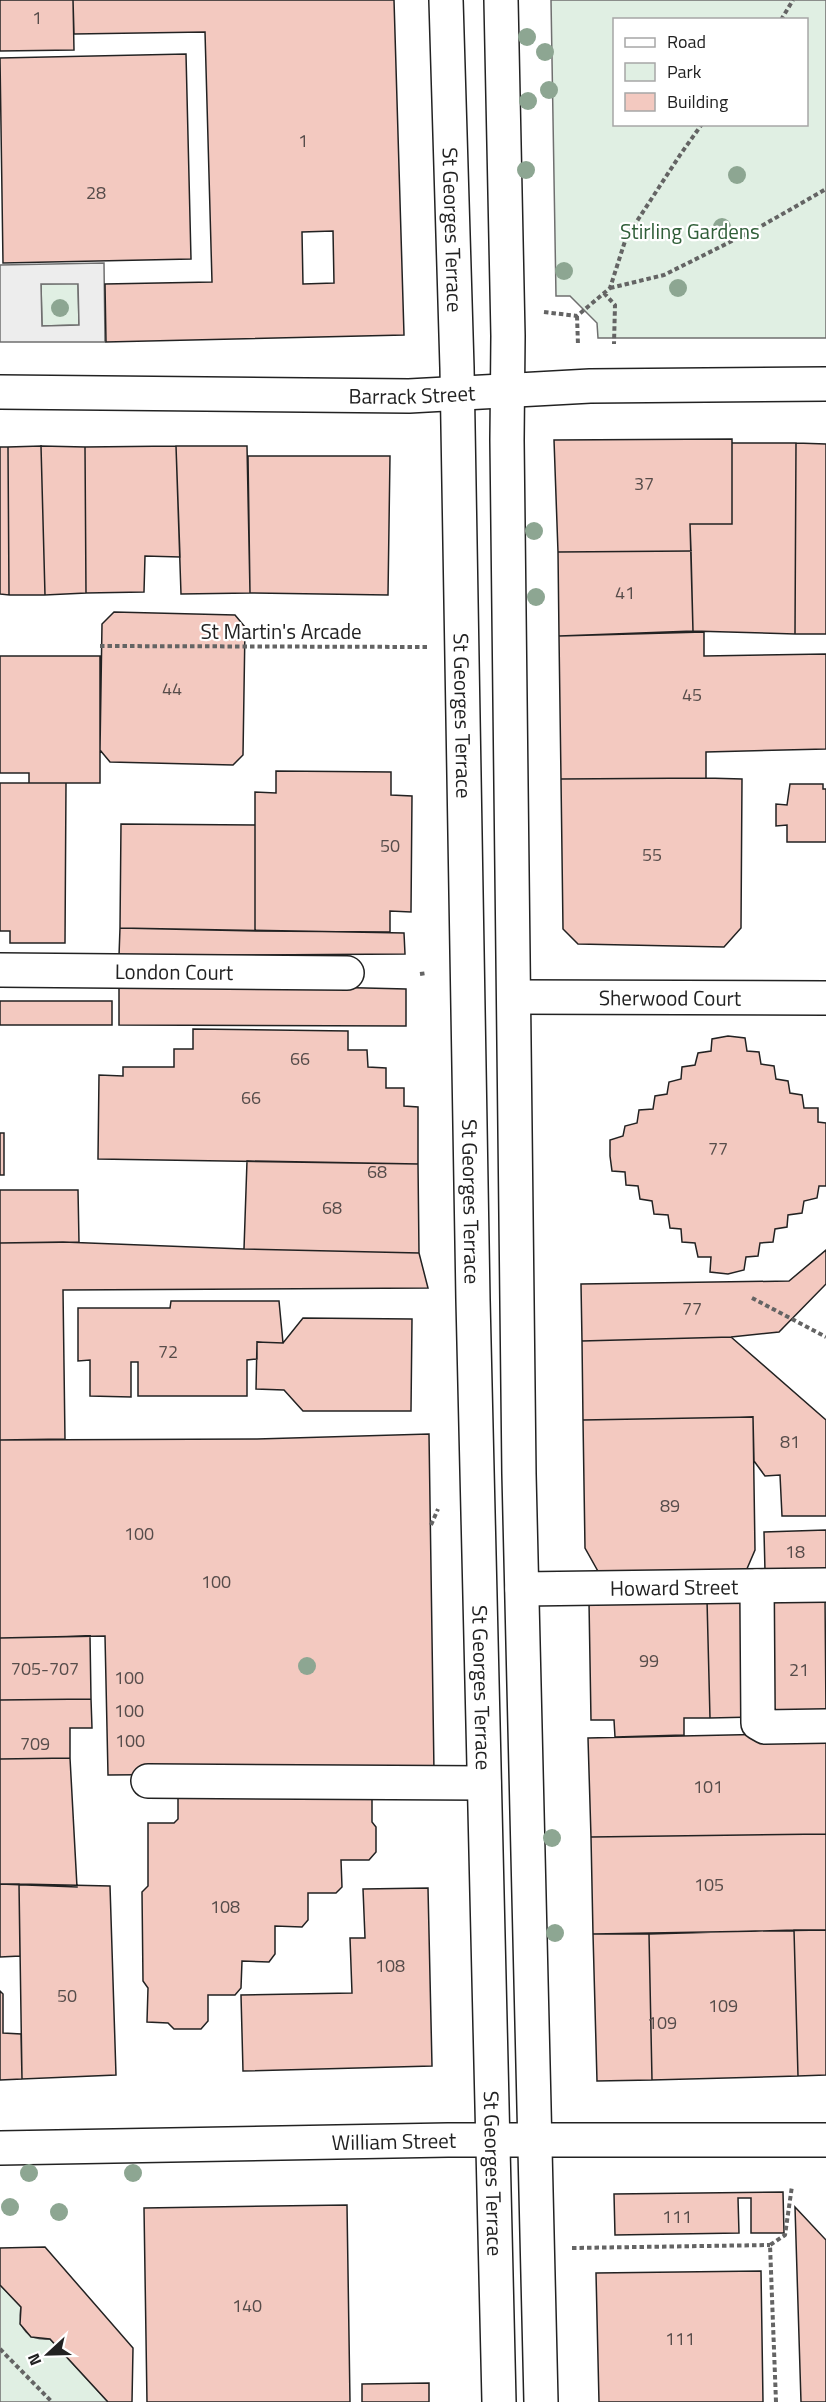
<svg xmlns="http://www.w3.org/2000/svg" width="826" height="2402" font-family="'Titillium Web',sans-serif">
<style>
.green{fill:#e0efe3;stroke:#6f6f6f;stroke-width:1.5;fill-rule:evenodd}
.parking{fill:#ededed;stroke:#6f6f6f;stroke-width:1.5;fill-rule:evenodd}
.building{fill:#f3c9c0;stroke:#222;stroke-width:1.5;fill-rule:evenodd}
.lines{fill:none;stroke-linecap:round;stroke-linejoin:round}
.minor-casing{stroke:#222;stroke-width:36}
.major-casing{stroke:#222;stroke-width:36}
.path{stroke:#646464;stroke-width:4;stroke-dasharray:4.5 3;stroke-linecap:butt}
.minor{stroke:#fff;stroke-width:33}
.major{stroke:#fff;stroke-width:33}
.tree{fill:#8da692}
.labels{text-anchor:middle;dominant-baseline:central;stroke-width:4.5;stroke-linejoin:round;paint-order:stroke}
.number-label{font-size:18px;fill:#564c4a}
.street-label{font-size:21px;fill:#222;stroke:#fff}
.park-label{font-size:21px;fill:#2f5e38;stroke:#fff}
</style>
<rect width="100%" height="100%" fill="#fff"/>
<!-- green -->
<path class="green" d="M551 0H826V338H598L597 323 570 296H556ZM614 20H806V124H614Z
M78 283 79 325 42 326 41 284Z
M0 2285 21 2307C17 2329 29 2341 50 2339L108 2402H0Z"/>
<!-- parking -->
<path class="parking" d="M104 263 105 342H0V265ZM41 284H78L79 325 42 326Z"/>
<!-- building -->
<path class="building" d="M0 0H73L74 50 0 51Z
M73 0H394L404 335 106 342 105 284 212 282 205 32 74 34ZM333 231 334 283 303 284 302 232Z
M186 54 191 259 3 263 0 58Z
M732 439V524H690L691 551 558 552 554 440Z
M732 443H796L795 634 693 631 690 524H732Z
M796 443 826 444V634H795Z
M41 446 45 595H9L8 447Z
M41 446 85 447 86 593 45 595Z
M176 446H247L250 593 181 594Z
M176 446 180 557 145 556 144 592 86 593 85 447Z
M0 447H8L9 595 0 594Z
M248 456H390L388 595 250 593Z
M691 551 693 631 559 636 558 552Z
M114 612 235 615 245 627 243 755 233 765 110 762 100 750 102 624Z
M704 632V656L826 654V749L706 752V778L561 779 559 636Z
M0 656H100V783H29V773H0Z
M276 771 391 772V795L412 796 411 912 390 911V932L255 931V792L276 793Z
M706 778 742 779 741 928 724 947 578 944 563 929 561 779Z
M0 783H66L65 943H10V931H0Z
M790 784H823V789H826V842H787V825L776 826V804L787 805Z
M121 824 255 825V931L120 928Z
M120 928 404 933 405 954 119 956Z
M119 982 406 989V1026L119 1025Z
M0 1001H112V1025H0Z
M193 1029 348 1031V1050H367L368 1067 386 1068V1088H404V1106L418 1107V1164L98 1159 99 1075 123 1076V1067H174V1049H193Z
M728 1036 745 1038 747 1051 759 1052 761 1064 774 1066 776 1079 788 1081 790 1093 802 1095 804 1108H818V1122L826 1123V1186H819L817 1198 804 1201 802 1213 788 1215 787 1227 775 1229 773 1242 760 1243 758 1256 746 1257 744 1270 728 1274 710 1272 711 1257H698L695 1243 682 1242 681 1229 670 1228 668 1215 654 1214 652 1201 640 1199 638 1186 626 1185 625 1172 612 1171 610 1156V1140L623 1136 625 1126 637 1123 639 1110 653 1109 655 1096 667 1094 669 1082 681 1079 682 1067 695 1065 698 1053 711 1051 712 1039Z
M0 1133H4V1175H0Z
M247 1161 418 1164 419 1253 244 1249Z
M0 1190H78L79 1242 0 1243Z
M63 1242 244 1249 419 1253 428 1288 63 1290 65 1439 0 1440V1243Z
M826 1250V1284L779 1332 731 1337 582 1341 581 1284 789 1281Z
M171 1301H279L283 1343 257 1342V1359L247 1360V1396H138V1362H131V1397L90 1396V1360L78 1361V1308H170Z
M303 1318 412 1319 411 1411H303L284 1390 256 1389 257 1342 283 1343Z
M731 1337 826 1420V1516H782L780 1475 765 1476 754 1461 753 1417 583 1420 582 1341Z
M753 1417 755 1550 746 1571 599 1573 585 1548 583 1420Z
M429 1434 434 1772 108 1775 105 1636 0 1638V1440L257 1439Z
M826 1530V1570L765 1571 764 1532Z
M771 1595H825L826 1716 774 1712Z
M750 1599 753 1717 710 1718 707 1600Z
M707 1600 710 1718H684V1735L615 1737 614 1720H591L589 1602Z
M90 1636 91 1699 0 1700V1638Z
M91 1699 92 1728H70V1758L0 1759V1700Z
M826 1733V1834L591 1837 588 1738Z
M70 1758 77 1887 0 1884V1759Z
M178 1797 372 1799V1822L376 1827V1852L369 1860H341L342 1887 336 1893H308V1920L302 1927 275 1926V1954L269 1962 242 1961 241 1988 235 1995H208V2021L201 2029H174L168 2023 147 2022 148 1988 143 1981 142 1892 148 1886V1823H174L178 1819Z
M826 1834V1930L593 1934 591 1837Z
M0 1884H19L20 1956 0 1957Z
M19 1884 110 1886 116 2075 22 2079Z
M428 1888 432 2066 243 2071 241 1995 352 1993 350 1938H365L363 1889Z
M794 1930 798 2076 652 2080 649 1934Z
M794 1930H826V2075L798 2076Z
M593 1934H649L652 2080 597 2081Z
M0 1991 3 1994V2033L21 2034 22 2079 0 2080Z
M783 2192 784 2233H751V2198H738L739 2233 615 2235 614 2194Z
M347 2205 350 2402H147L144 2208Z
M795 2207 826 2240V2402H801Z
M45 2247 133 2348 132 2402H108L50 2339 31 2337 20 2324 21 2307 0 2285V2248Z
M761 2271 763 2402H599L596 2273Z
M429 2383V2402H362V2384Z"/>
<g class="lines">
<!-- minor casing -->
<g class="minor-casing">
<g id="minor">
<path id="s1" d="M0 970 347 973"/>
<path id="s2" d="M514 997 826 998"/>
<path d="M757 1586 758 1723 765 1727 826 1726"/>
<path id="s3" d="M522 1589 826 1585"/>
<path d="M148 1781 484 1783"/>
</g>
</g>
<!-- major casing -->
<g class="major-casing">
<g id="major">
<path id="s4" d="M446 0 457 368 473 1300 499 2402"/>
<path d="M501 0 508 336 507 440 519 1474 541 2402"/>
<path id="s5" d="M0 392 409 396 590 386 826 384"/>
<path id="s6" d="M0 2148 448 2140H826"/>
</g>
</g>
<!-- path -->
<path class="path" d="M781 20 793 0
M610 288 664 275 758 228 826 189
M604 293 615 305 614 344
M544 312 577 316 610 288 626 238 680 155 702 124
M577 316 578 345
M100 646 429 647
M420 974 427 973
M752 1298 826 1337
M431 1525 438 1509
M572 2248 770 2245
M0 2349 52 2402
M776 2402 770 2245 785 2235 792 2186"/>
<!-- minor -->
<use href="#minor" class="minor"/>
<!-- major -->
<use href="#major" class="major"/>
</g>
<!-- trees -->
<g class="tree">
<circle cx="527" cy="37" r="9"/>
<circle cx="545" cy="52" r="9"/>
<circle cx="549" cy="90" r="9"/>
<circle cx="528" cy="101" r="9"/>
<circle cx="526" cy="170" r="9"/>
<circle cx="737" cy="175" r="9"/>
<circle cx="722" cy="227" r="9"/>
<circle cx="564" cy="271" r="9"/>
<circle cx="678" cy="288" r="9"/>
<circle cx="60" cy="308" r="9"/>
<circle cx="534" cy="531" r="9"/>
<circle cx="536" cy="597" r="9"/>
<circle cx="307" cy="1666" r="9"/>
<circle cx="552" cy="1838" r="9"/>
<circle cx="555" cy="1933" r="9"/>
<circle cx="29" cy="2173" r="9"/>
<circle cx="133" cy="2173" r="9"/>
<circle cx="10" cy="2207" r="9"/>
<circle cx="59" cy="2212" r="9"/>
</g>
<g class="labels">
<!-- number labels -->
<g class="number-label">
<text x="37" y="17">1</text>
<text x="303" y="140">1</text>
<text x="96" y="192">28</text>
<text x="644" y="483">37</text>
<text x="625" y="592">41</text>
<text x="172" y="688">44</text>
<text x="692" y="694">45</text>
<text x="390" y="845">50</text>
<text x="652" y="854">55</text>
<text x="300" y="1058">66</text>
<text x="251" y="1097">66</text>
<text x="718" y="1148">77</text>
<text x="377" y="1171">68</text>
<text x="332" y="1207">68</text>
<text x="692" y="1308">77</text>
<text x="168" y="1351">72</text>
<text x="790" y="1441">81</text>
<text x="670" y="1505">89</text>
<text x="139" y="1533">100</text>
<text x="795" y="1551">18</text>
<text x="216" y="1581">100</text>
<text x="649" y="1660">99</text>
<text x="45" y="1668">705-707</text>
<text x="799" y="1669">21</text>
<text x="129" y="1677">100</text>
<text x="129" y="1710">100</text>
<text x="130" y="1740">100</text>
<text x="35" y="1743">709</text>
<text x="708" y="1786">101</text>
<text x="709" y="1884">105</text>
<text x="225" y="1906">108</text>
<text x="390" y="1965">108</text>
<text x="67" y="1995">50</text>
<text x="723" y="2005">109</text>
<text x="662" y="2022">109</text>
<text x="677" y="2216">111</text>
<text x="247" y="2305">140</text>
<text x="680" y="2338">111</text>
</g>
<!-- street labels -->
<g class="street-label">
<text stroke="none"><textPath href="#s4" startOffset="230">St Georges Terrace</textPath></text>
<text stroke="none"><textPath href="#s5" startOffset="412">Barrack Street</textPath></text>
<text x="281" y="631">St Martin's Arcade</text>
<text stroke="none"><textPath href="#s4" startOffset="716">St Georges Terrace</textPath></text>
<text stroke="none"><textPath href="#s1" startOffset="174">London Court</textPath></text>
<text stroke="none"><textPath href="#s2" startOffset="156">Sherwood Court</textPath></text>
<text stroke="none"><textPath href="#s4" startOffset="1202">St Georges Terrace</textPath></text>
<text stroke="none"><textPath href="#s3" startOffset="152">Howard Street</textPath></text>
<text stroke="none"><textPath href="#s4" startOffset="1688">St Georges Terrace</textPath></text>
<text stroke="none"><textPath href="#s6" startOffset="394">William Street</textPath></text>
<text stroke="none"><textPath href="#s4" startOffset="2174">St Georges Terrace</textPath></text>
</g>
<!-- park labels -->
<g class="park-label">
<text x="690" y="231">Stirling Gardens</text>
</g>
</g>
<!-- legend -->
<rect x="613" y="18" width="195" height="108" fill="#ffffff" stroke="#a7a7a7" stroke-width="1.5"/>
<rect x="625" y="38" width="30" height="9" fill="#ffffff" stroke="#a7a7a7" stroke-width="1.5"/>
<text x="667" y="48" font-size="18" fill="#222222">Road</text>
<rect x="625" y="63" width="30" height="18" fill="#e0efe3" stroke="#a7a7a7" stroke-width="1.5"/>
<text x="667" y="78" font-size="18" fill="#222222">Park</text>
<rect x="625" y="93" width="30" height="18" fill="#f3c9c0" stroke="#a7a7a7" stroke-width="1.5"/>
<text x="667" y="108" font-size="18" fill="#222222">Building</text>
<!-- north arrow -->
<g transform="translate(48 2354) rotate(248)" stroke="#ffffff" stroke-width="4.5" paint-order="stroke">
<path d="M0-4.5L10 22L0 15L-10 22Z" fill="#222222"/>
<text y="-9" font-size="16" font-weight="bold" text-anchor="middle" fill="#222222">N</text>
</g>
</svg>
